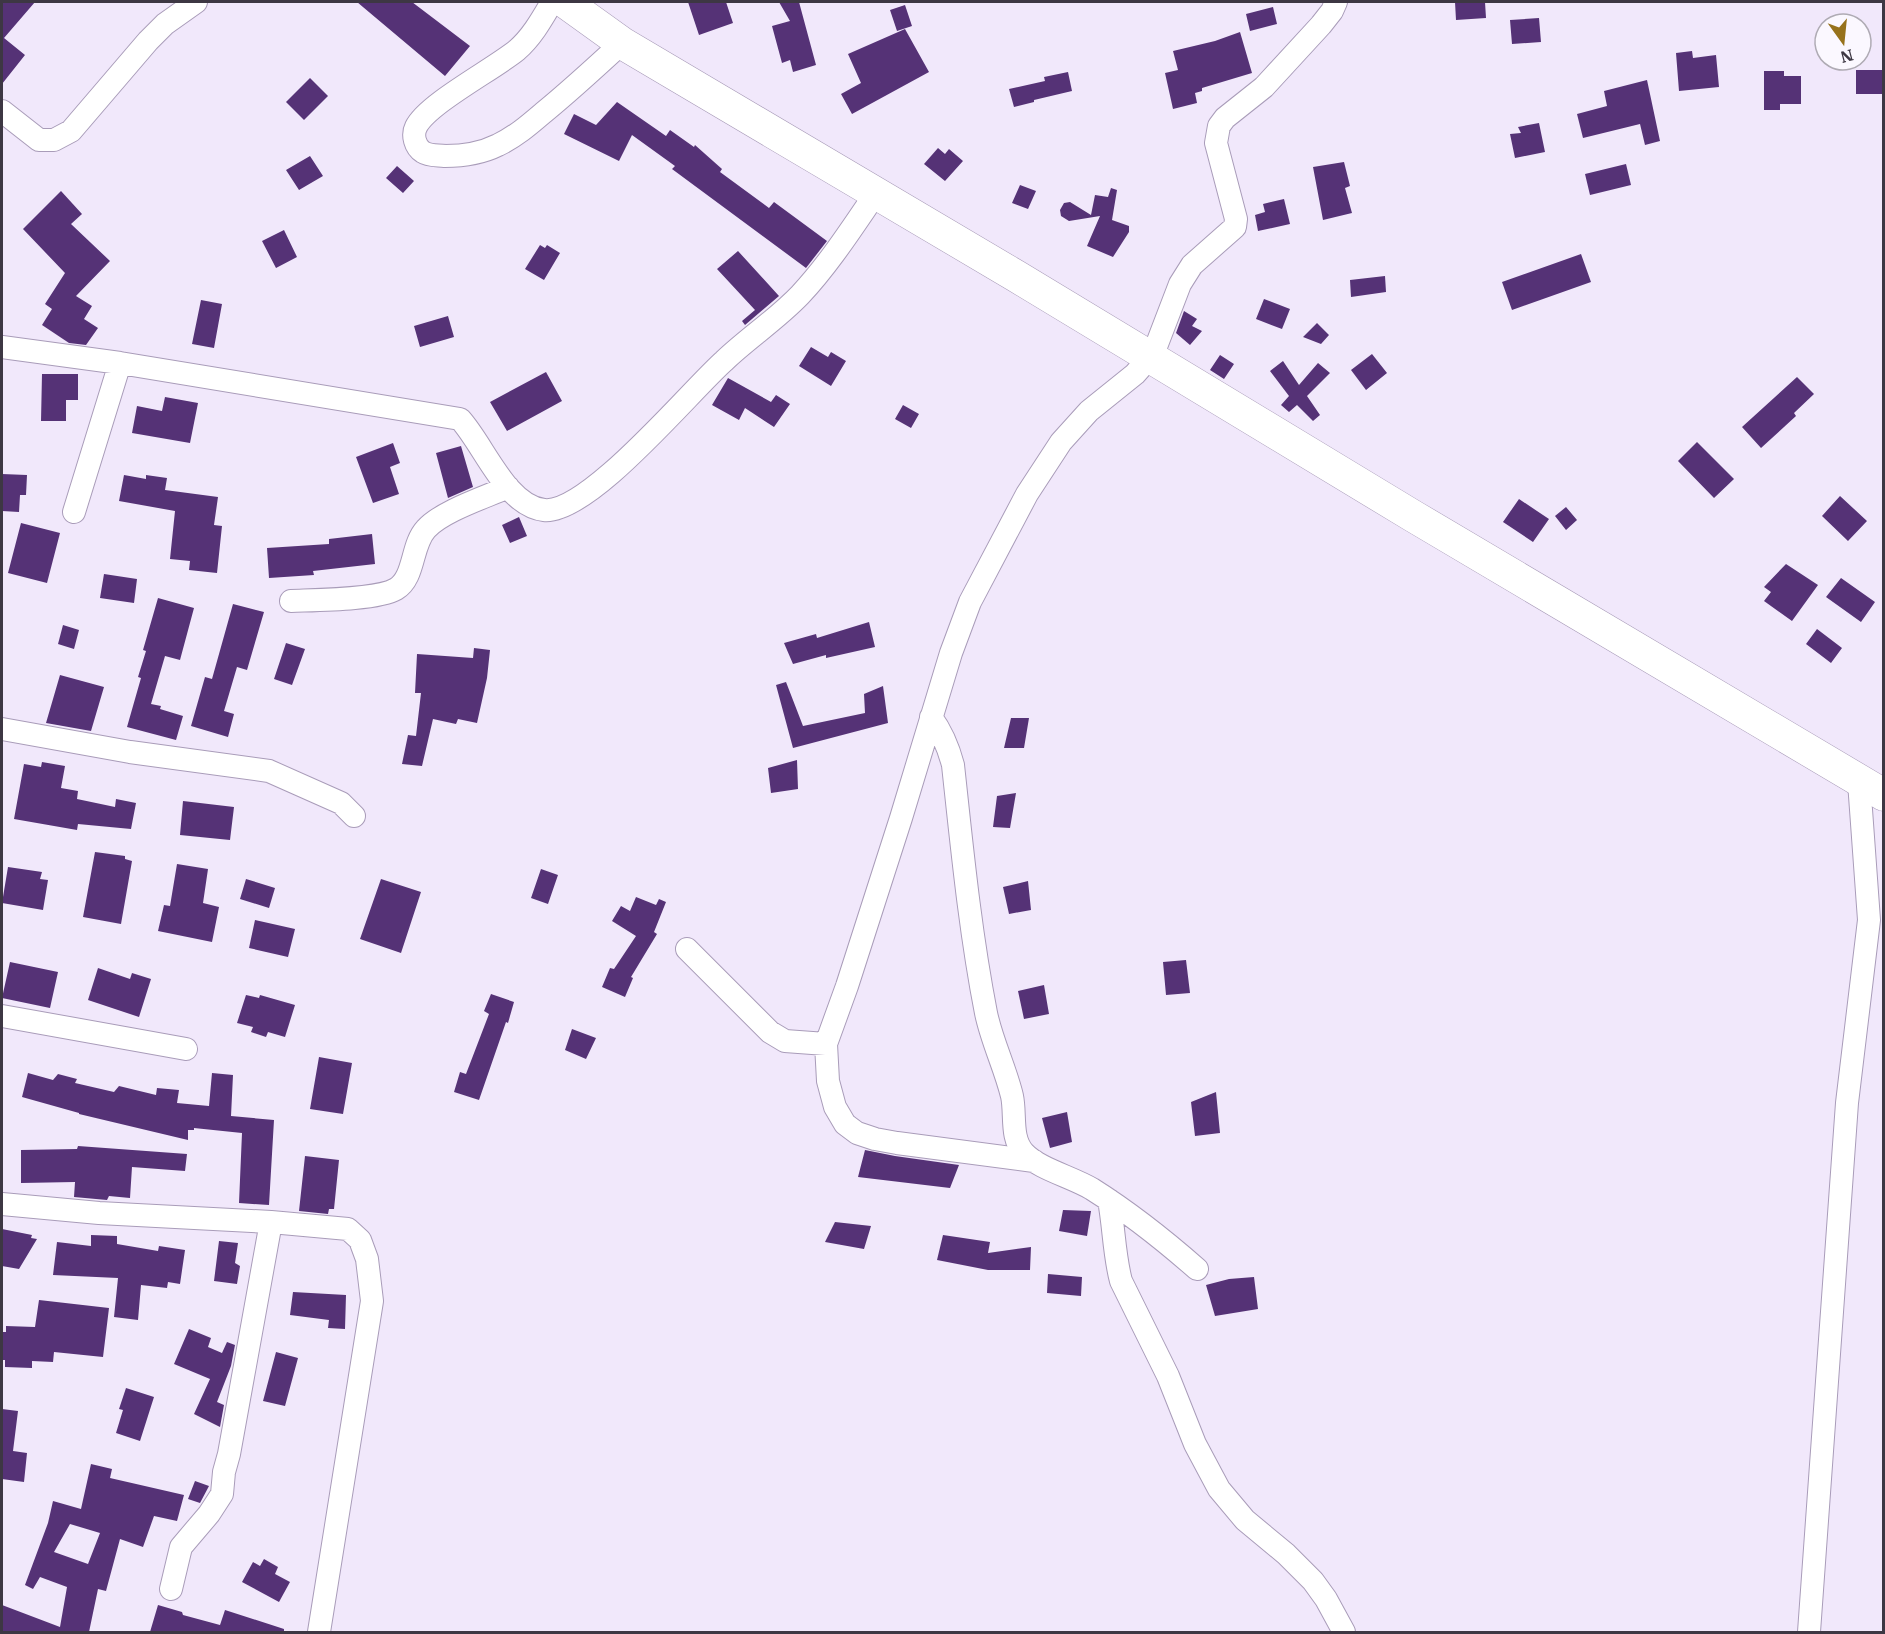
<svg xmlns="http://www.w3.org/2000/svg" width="1885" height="1634" font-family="'IBM Plex Serif',serif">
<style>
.building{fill:#553276;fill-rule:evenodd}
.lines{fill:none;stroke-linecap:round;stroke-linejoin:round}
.street-casing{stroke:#a99cb9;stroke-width:24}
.secondary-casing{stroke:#a99cb9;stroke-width:33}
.street{stroke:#fff;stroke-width:22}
.secondary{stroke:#fff;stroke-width:32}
</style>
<rect width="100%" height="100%" fill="#f1e8fb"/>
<!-- building -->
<path class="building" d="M2 2H35L4 38 25 55 2 84Z
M357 2H412L470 46 445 76Z
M688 2H726L733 23 699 35Z
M779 2H799L816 65 793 72 790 60 782 63 772 26 790 21Z
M1455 2H1485L1486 18 1456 20Z
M905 5 912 26 897 31 890 10Z
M1273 7 1277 24 1250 31 1246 14Z
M1539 18 1541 42 1512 44 1510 20Z
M905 29 929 72 852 114 841 94 861 83 848 54Z
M1240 32 1252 73 1202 88V91L1195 93 1197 103 1173 109 1165 73 1178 70 1173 51 1215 41Z
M1692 51 1693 58 1716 55 1719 87 1679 91 1676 53Z
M1856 70H1884V94H1856Z
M1764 71H1784V76H1801V104H1780V110H1764Z
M1068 72 1072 91 1034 100V102L1014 107 1009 89 1045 81 1044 77Z
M310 78 328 96 304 120 286 102Z
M1647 80 1660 141 1645 145 1640 124 1583 138 1577 114 1607 106 1604 91Z
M617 102 666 136 670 130 694 147 695 145 722 169 720 172 769 208 774 202 827 241 806 268 672 169 675 166 632 135 619 161 564 134 574 114 596 125Z
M1539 123 1545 152 1515 158 1510 134 1521 133 1518 127Z
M938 148 945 154 949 149 963 161 945 181 924 164Z
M310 156 323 176 299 190 286 170Z
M1344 162 1350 186 1345 188 1352 213 1323 220 1313 167Z
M1626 164 1631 185 1590 195 1585 174Z
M397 166 414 181 403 193 386 178Z
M1020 185 1036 191 1028 209 1012 203Z
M1111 188 1117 190 1112 220 1129 226V232L1113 257 1087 246 1100 216 1069 221 1061 216 1060 210 1064 203 1070 202 1091 215 1095 195 1108 197Z
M61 191 82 214 71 224 110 261 76 296 92 306 84 319 98 328 86 345 69 343 42 325 52 309 45 304 65 273 23 229Z
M1284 199 1290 224 1258 231 1255 215 1265 212 1263 204Z
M284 230 297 257 276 268 262 241Z
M540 245 545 248 547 245 560 253 544 280 525 269Z
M738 251 779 296 745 325 742 321 755 310 717 269Z
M1581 254 1591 282 1512 310 1502 282Z
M1385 276 1386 292 1351 297 1350 280Z
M1264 299 1290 309 1282 329 1256 319Z
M201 300 222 304 214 348 192 344Z
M1184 311 1197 319 1192 326 1202 331 1190 345 1176 333Z
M448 316 454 337 420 347 414 326Z
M1317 323 1329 335 1321 344 1303 337Z
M811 347 828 357 831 352 846 361 831 386 799 366Z
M1372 354 1387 373 1366 390 1351 370Z
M1220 355 1234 364 1224 379 1210 370Z
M1283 361 1299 385 1318 363 1330 373 1307 396 1320 415 1313 421 1297 405 1289 412 1281 405 1289 396 1270 371Z
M546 372 562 401 507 431 490 402Z
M42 374H78V400H66V421H41Z
M1797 377 1814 394 1794 413 1796 416 1761 448 1742 427Z
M728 378 771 402 776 395 790 404 774 427 745 408 739 420 712 405Z
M165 397 198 403 190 443 132 433 137 406 162 411Z
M903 405 919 414 911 428 895 419Z
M1697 442 1734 479 1714 498 1678 461Z
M393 443 400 463 390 467 399 494 373 503 356 457Z
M461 446 473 487 448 498 436 453Z
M2 474 27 475 26 495H20L19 512 2 511Z
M124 475 146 479V475L167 478 165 490 218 497 214 525 222 526 217 573 189 570 190 561 170 559 175 511 119 501Z
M1840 496 1867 521 1848 541 1822 516Z
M1519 499 1549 519 1533 542 1503 522Z
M1566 507 1577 520 1566 530 1555 516Z
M519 517 527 536 510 543 502 525Z
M21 523 60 533 47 583 8 573Z
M372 534 375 564 313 571 314 575 269 578 267 548 329 544V539Z
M1786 564 1818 585 1792 621 1764 601 1771 592 1764 587Z
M104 574 137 579 134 603 100 598Z
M1841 578 1875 602 1861 622 1826 597Z
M158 598 194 608 180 660 165 656 151 704 161 706 160 709 183 716 176 740 127 727 141 678 138 677 146 651 143 650Z
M233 604 264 612 247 670 237 667 224 711 234 714 228 737 191 726 205 677 212 679Z
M869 622 875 647 826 658V655L793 664 784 643 816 634 817 638Z
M63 625 79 630 74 649 58 644Z
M1817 629 1842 648 1831 663 1806 644Z
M286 643 305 649 292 685 274 679Z
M474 648 490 650 487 678 477 723 458 719 456 724 433 719 422 766 402 764 408 735 416 736 421 693H415L417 654 473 658Z
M60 675 104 687 91 731 46 723Z
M786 682 803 726 865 713 864 694 883 686 888 723 793 748 776 685Z
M1011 718H1029L1024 748H1004Z
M797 760 798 789 771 793 768 768Z
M42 762 65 766 61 788 78 791 77 799 115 807 116 799 136 803 131 829 78 824 77 830 14 819 24 764 41 767Z
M1016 793 1010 828 993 827 997 796Z
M183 801 234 807 230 840 180 835Z
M95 852 125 856V859L132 861 121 924 83 917Z
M177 864 208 869 203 903 219 907 212 942 158 931 164 905 170 906Z
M8 867 42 872 40 879 48 880 43 910 2 903Z
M541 869 558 875 548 904 531 898Z
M246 879 275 888 269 908 240 899Z
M381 879 421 892 401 953 360 939Z
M1028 881 1031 910 1009 914 1003 887Z
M636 897 656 905 659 899 666 902 654 932 657 934 631 977 633 978 625 997 602 987 610 968 614 969 636 936 612 921 621 906 630 911Z
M255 920 295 929 288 957 249 948Z
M1186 960 1190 993 1166 995 1163 962Z
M10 962 58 972 50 1008 2 998Z
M98 968 130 979 132 973 151 979 139 1017 88 1000Z
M1044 985 1049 1014 1024 1019 1018 991Z
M491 994 514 1002 508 1023 506 1022 479 1100 454 1092 460 1072 466 1074 489 1014 484 1011Z
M246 995 259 998 260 995 295 1005 285 1037 268 1032 266 1037 251 1032 253 1027 237 1023Z
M572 1029 596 1038 586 1059 565 1050Z
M319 1057 352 1063 343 1114 310 1109Z
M28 1073 53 1080 58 1074 77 1079 75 1083 114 1092 119 1086 156 1095 157 1088 179 1090 177 1103 209 1106 212 1073 233 1075 231 1116 274 1120 269 1205 239 1203 242 1133 194 1128V1130H188V1140L79 1114V1113L22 1097Z
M1216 1092 1220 1133 1195 1136 1191 1102Z
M1067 1112 1072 1142 1050 1148 1042 1118Z
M78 1146 187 1154 185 1171 132 1167 130 1198 109 1196 107 1200 74 1197 75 1182 21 1183V1150L77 1149Z
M865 1150 895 1156 959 1165 950 1188 858 1177Z
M305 1156 339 1160 334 1209H329L328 1214 299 1211Z
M1063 1210 1091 1211 1087 1236 1059 1231Z
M835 1222 871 1226 864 1249 825 1242Z
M2 1229 32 1235 31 1238 37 1239 19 1269 2 1266Z
M91 1235 117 1236V1244L158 1251 159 1246 185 1250 180 1284 168 1282 167 1288 141 1285 138 1320 114 1317 118 1278 53 1275 57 1242 91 1246Z
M943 1235 990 1242 988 1253 1031 1247 1030 1270H988L937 1260Z
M219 1241 238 1243 235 1263 240 1266 237 1284 214 1281Z
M1048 1274 1082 1277 1081 1296 1047 1293Z
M1254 1277 1258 1309 1215 1316 1206 1285 1229 1279Z
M293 1292 346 1295 345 1329 328 1328 329 1320 290 1315Z
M39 1300 109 1308 103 1357 54 1352 53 1362 32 1361V1368L5 1367V1360H2V1332H6V1326L35 1327Z
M189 1329 211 1338 208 1347 222 1353 227 1342 235 1345 231 1366 217 1402 224 1405 220 1427 194 1414 210 1379 174 1364Z
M276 1352 298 1358 285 1406 263 1401Z
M126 1388 154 1397 140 1441 116 1433 123 1410 119 1409Z
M2 1409 18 1411 13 1451 27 1453 24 1482 2 1479Z
M91 1464 112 1469 110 1478 184 1495 177 1521 154 1516 143 1547 120 1539 106 1591 98 1589 89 1632H2V1605L60 1627 67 1587 40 1577 33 1589 25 1585 48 1523 53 1501 81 1509ZM70 1524 100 1533 88 1564 54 1552Z
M195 1481 209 1486 200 1503 188 1499Z
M264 1559 278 1567 275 1574 290 1582 279 1602 242 1582 253 1562 260 1566Z
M158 1605 182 1612 183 1615 220 1625 225 1610 284 1629V1632H150Z"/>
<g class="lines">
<!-- street casing -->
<g class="street-casing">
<path id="street" d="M552 2C542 19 532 37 517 50 494 69 427 104 416 127 412 135 415 147 423 152 429 156 437 155 445 156 462 156 482 153 498 145 515 137 529 125 543 113 570 91 596 67 622 43
M2 111 39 140H54L71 131 148 41 165 24 196 2
M2 347 120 363 460 419C484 445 506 506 544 510 588 515 690 391 724 361 748 338 776 320 800 295 829 264 852 228 876 193
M74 512 120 363
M291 601C315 600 377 600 396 589 415 578 411 545 426 529 442 511 486 497 508 487
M931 717C942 732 948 746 953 765 962 848 970 931 986 1013 992 1042 1005 1067 1012 1096 1016 1114 1010 1138 1024 1153 1039 1169 1072 1177 1092 1189 1130 1213 1164 1240 1197 1269
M2 729 130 752 269 771 341 803 354 816
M687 949 770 1032 785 1041 826 1044
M2 1016 186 1049
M1034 1161 897 1143 875 1139 857 1133 845 1124 835 1107 828 1081 826 1044 847 986 901 818 951 653 970 602 1027 494 1061 442 1089 411 1135 374 1150 357 1157 344 1180 284 1192 265 1235 227 1236 219 1216 143 1219 126 1225 118 1264 87 1321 25 1332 11 1336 2
M1109 1200C1114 1227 1114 1255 1121 1281L1168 1376 1195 1444 1219 1489 1245 1520 1286 1554 1313 1581 1326 1599 1344 1632
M2 1204 99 1213 271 1222 348 1229 360 1240 367 1259 372 1301 319 1632
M171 1589 181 1547 209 1514 222 1494 224 1472 229 1454 271 1222
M1809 1632 1847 1103 1869 920 1859 782"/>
</g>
<!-- secondary casing -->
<g class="secondary-casing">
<path id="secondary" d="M565 2 622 43 1016 276 1413 516 1884 795"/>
</g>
<!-- street -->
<use href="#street" class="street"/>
<!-- secondary -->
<use href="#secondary" class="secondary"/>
</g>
<!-- border -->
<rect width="1885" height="1634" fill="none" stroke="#3d3743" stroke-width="6"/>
<!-- north arrow -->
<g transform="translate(1843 42) rotate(165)"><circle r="28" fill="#fbf8ff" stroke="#afabb4" stroke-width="1.5"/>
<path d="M0-4.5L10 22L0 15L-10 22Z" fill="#97721c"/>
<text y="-9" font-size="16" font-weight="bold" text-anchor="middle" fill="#3d3743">N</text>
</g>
</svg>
